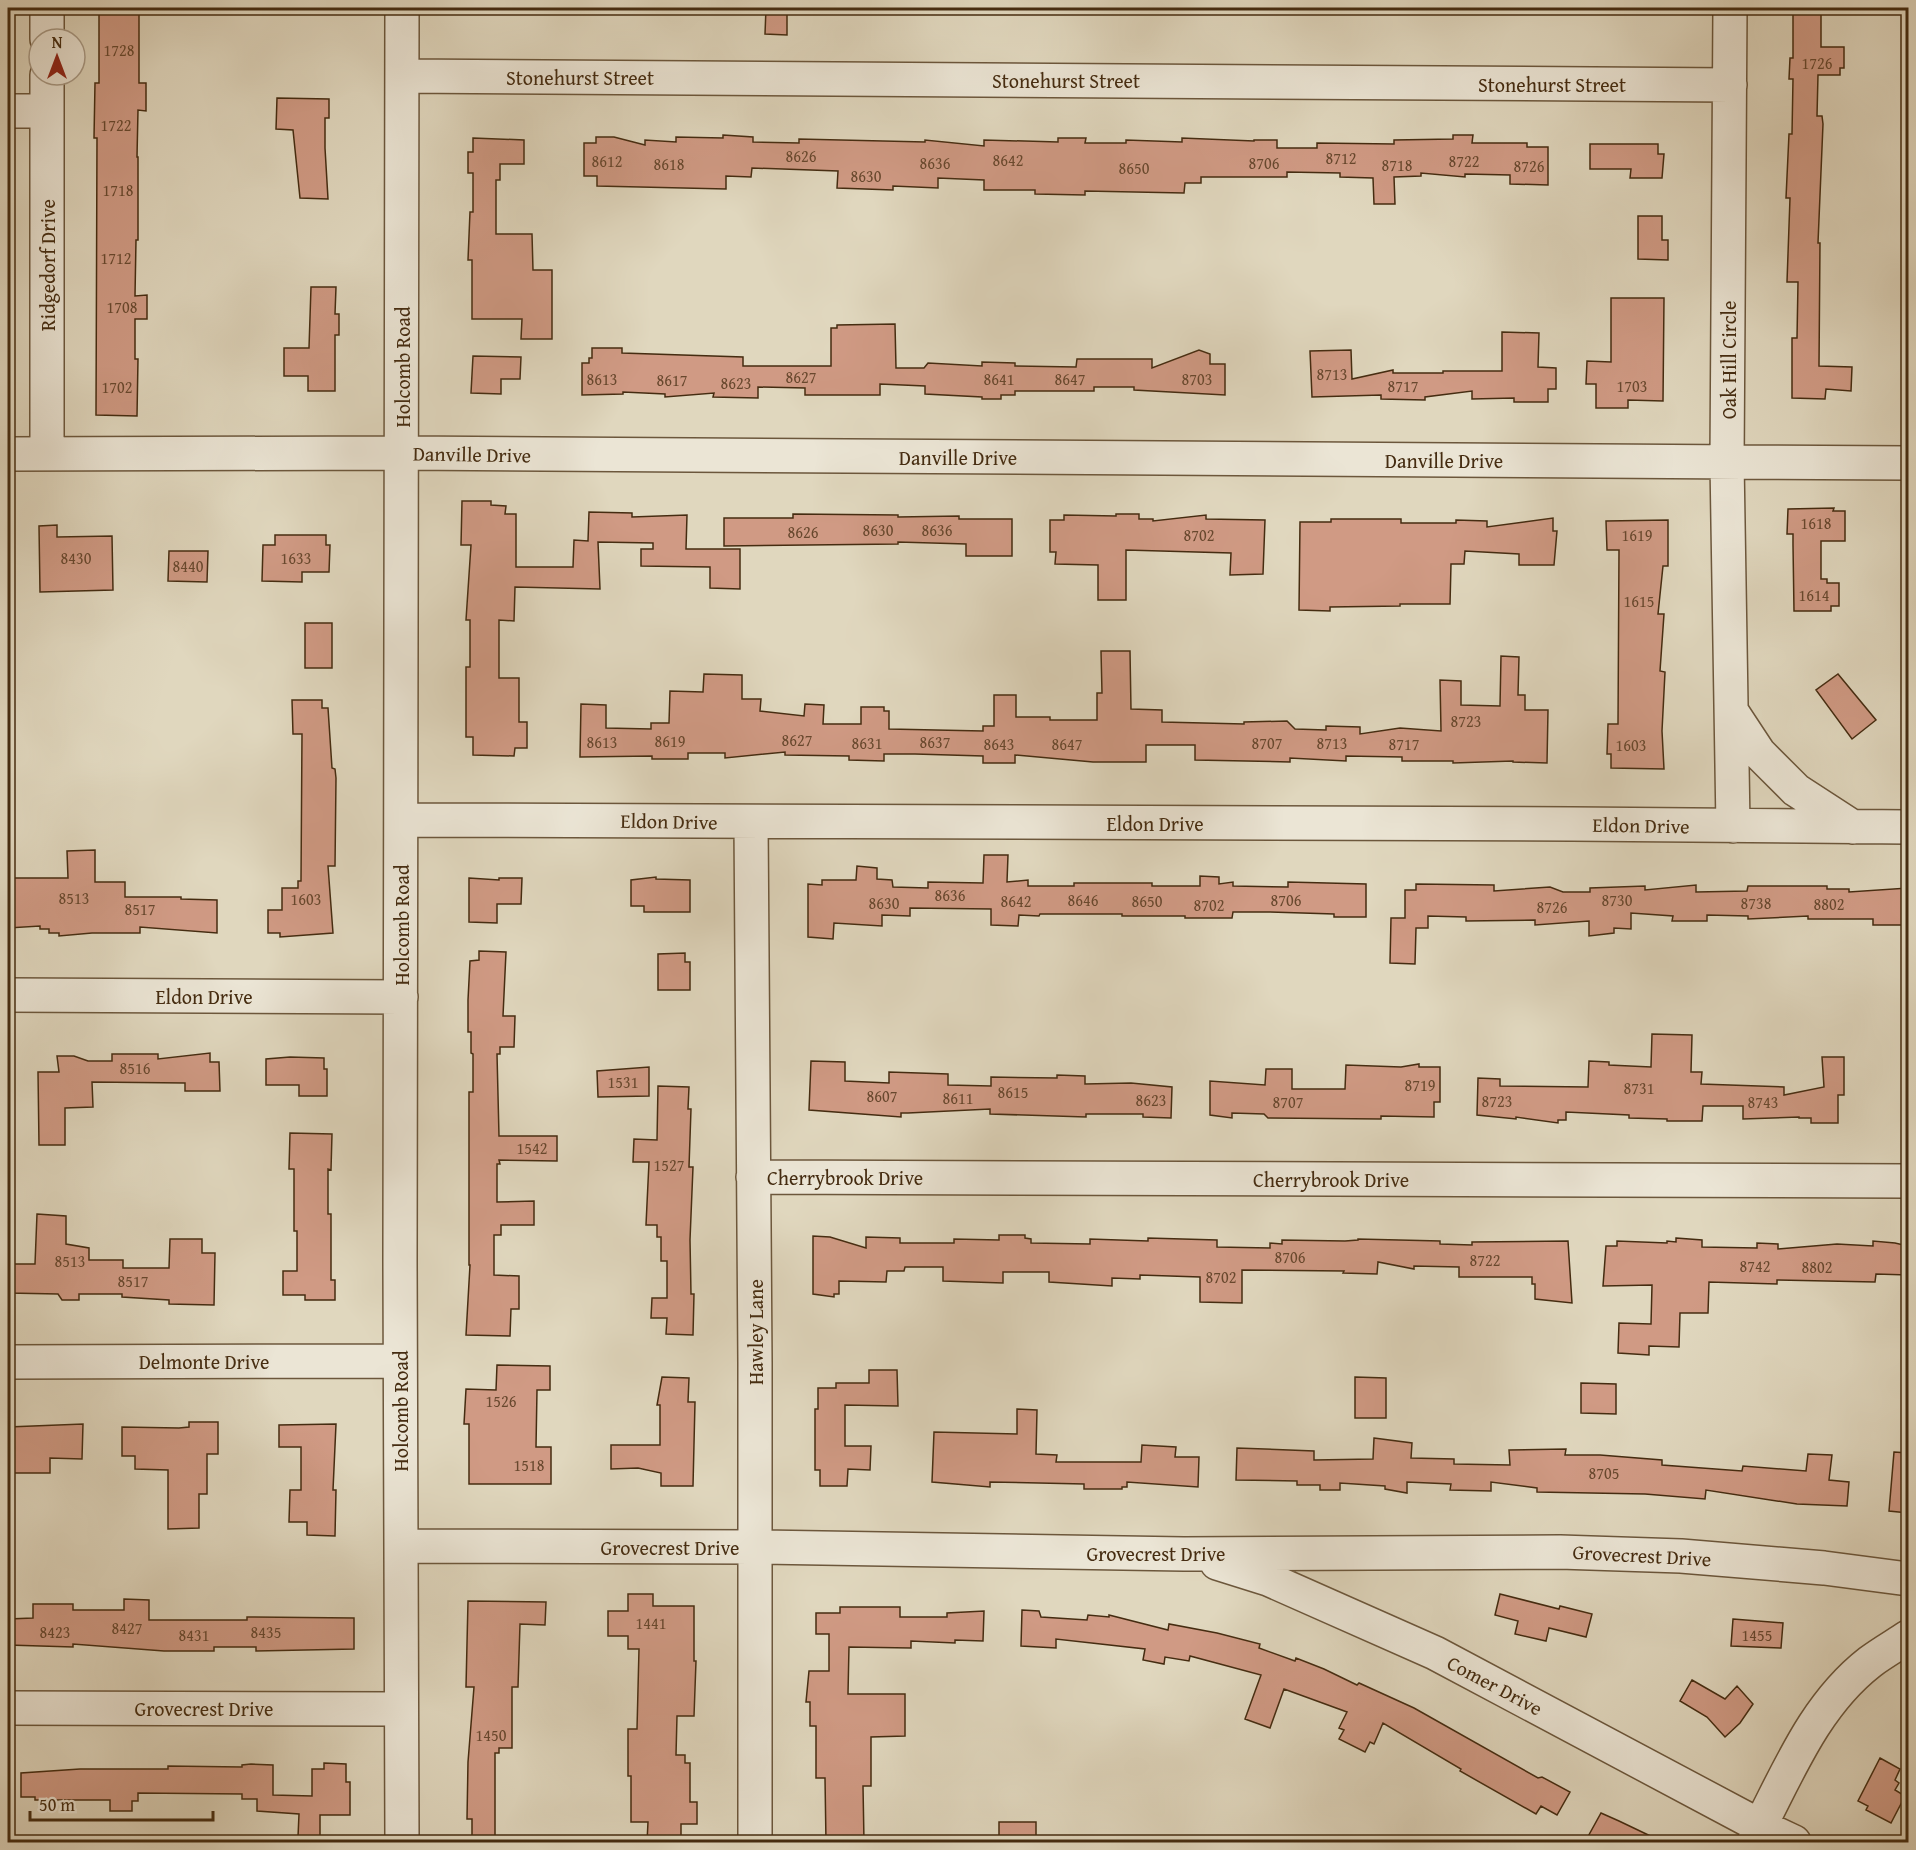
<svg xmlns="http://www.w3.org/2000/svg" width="1916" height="1850" font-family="'Gentium Book Plus',serif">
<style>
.building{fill:#d09a84;stroke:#452c11;stroke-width:1.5}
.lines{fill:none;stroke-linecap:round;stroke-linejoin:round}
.minor-casing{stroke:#6c573c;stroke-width:36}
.minor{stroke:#ebe5d5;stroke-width:33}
.labels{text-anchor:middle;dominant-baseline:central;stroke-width:5;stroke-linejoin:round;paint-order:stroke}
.number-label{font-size:16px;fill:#68482e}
.street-label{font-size:20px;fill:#452c11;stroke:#ebe5d5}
</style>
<rect width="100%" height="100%" fill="#e0d7be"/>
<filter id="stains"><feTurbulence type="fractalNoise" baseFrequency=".00333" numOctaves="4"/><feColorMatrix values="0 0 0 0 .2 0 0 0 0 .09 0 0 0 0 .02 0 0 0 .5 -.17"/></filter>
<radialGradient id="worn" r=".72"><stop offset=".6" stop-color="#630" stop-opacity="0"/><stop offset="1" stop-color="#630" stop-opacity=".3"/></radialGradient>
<!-- building -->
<path class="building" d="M766 8H787V35L765 34Z
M1793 8H1821V47H1844V68H1840V75H1818L1817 116H1822L1823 124 1818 243H1820L1819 366 1852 367 1851 391 1826 389 1825 399 1792 398V338H1797L1798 282H1787L1790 198H1786L1789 134H1792L1793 79H1789L1790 58H1793Z
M99 14H139V83H146V111L138 110 137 157H138V240H136L135 296 147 295V319H135V359H138L137 416 96 415 97 138H94L95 83H99Z
M277 98 329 99V118H325V148L328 199 300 198 293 130 276 129Z
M723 135 753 137V142L799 143V139L925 142V140L984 146V140L1058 142V138H1086L1085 143H1126V140L1182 142V138L1254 141V140H1277V148H1317V143L1394 144V140L1453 139V135H1473L1472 143H1527V147H1548V185L1510 184V175L1465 174V177L1421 173V176L1394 177 1395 204H1374L1373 178 1340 177V173L1287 172V177H1201V183H1185L1184 193 1085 191V195L1035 194V190H984V180L938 178V188L893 186V190L837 188 838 171 752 168 751 177 726 176V189L597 186V176H584V143H596V137H614L645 145V140L676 142V137L723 138Z
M473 138 524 140V164H500V180H496V234H532L533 270H552V339H521L522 319H472V260H468L470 212H473V173H468V152H473Z
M1590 144H1658V154H1664L1662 178H1630L1631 169H1590Z
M1638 216H1662V240H1668V260L1638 259Z
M311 287H336L335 314H339V335H335V391H308V376H284V348H309Z
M1611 298H1664L1663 401 1628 400V408H1596V384H1586L1587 361 1611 362Z
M895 324 896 368H924L928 363 982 366V362L1015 363V366L1076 367 1077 359H1152V368L1199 350 1210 354V364H1225V395L1134 390V387H1094V391H1015V395H1001V399H982V397L925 394V386L880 384V395H805V388L758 387V398L713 397 714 393 665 397V394L623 392V394L582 395V363H589V358H592V348H622V353L743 357V366H831V328H837V325Z
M1502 332 1539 333 1538 367 1556 368V389H1548V402H1514V398L1472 399V391L1425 397V400L1381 399V395L1312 397 1310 351 1351 350 1352 379 1393 370V373H1443V371H1502Z
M473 356 521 357 520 379H501V394L471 393Z
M462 501H491V505L506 506 505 514H516V567H573L574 540 588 541 589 512 632 513V517L687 515 686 549H740V589L710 588V567L641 566V549H653V543L598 542 600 589 515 587 514 621 499 620V678H519V722H527V748H515L514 756 473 755V737H466V667H470V620H466L471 545H461Z
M1834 508 1833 511H1845V541H1821V579H1827V583H1839V606H1831V611H1794L1793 545V534H1787L1788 509Z
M793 514 898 515V517L959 516V519H1012V556H966V544L898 542V544L724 546V518H793Z
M1116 514H1139V519H1153V521L1206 515V519L1265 520 1263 574 1230 575 1231 553 1126 550V600H1098V565L1055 564 1056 552H1050V520H1064V515L1116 516Z
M1553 518V531H1557L1554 565H1519V554L1465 551 1464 564H1451L1450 604H1400V606L1330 607V611L1299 610 1300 522H1331V519H1401V523H1456V520L1487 521V527Z
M1668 520V566H1663L1658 614H1664L1660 671 1665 672 1662 731 1664 769 1611 768V754H1607L1608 724H1618L1619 550H1607L1606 521Z
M57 525V537L112 536 113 590 40 592 39 526Z
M275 535H326V545H330L329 572H302V582L262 581 263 545H275Z
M169 551H208L207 582 168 581Z
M305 623H332V668H305Z
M1101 651H1130L1131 709 1162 710V722L1244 724V722L1287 721 1295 729 1326 730V726L1360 727V734L1400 728 1441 731 1440 680 1461 681V705L1500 706 1501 656 1519 657 1518 695H1525V710H1548L1547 763 1513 762V761L1453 763V761H1402V757L1346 756V761L1290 758V762L1195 760V745H1146V762H1093L1015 755V763H983V756L915 754H884V761L849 760V756L785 755V752L725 758V753H688V759H652V756L580 757 581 704 606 705V728L651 729V723H669L670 691 703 692 704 674 742 675V699H761L760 711 804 716 805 704 824 705 823 724H861V707H884V711H889V729L983 731V726H994V695H1016V717H1050V720H1097V693H1102Z
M1838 674 1876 720 1852 739 1816 690Z
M292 700H322V708H328L332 768 335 769 336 778 335 866H328L333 933 280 937V933H268V910H282V888H298V881H301L302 734H293Z
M95 850V882H125V897H181V899L217 900V933L140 927V933H92L59 936V933H49V929H40V926L8 928V878H68L67 851Z
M984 855H1008L1007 882 1028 880V886H1074V883H1152V886H1200V876L1219 877V884L1233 882V886L1288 887V882L1366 884V917H1334V914L1268 912H1233L1232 918H1185V916H1122V914H1040L1039 916 1019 915 1018 926 991 925V909L910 908V916L882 915V926L834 923 833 939 808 937V884L822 885V880H856L857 866 877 868V879L892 880 893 887 928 888V882L983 883Z
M656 877V879L690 880V912H644V906H631V880Z
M469 878 499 880V878H522L521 904H497V923L469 922Z
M1416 884 1494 885V891L1550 887 1563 892H1590V888L1645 886V890L1696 885V892L1747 891 1748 886H1827V889H1849V892L1908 888V925H1873V919H1808V916L1748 919V916L1707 915V921H1672L1673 916 1631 913V929L1614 928V933L1589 936V921L1535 925V920L1466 921V917L1428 916V928H1416L1415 964 1390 963 1391 918H1405V890H1416Z
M479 951 506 952 503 1016H515L514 1047H500V1054H497L499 1136H557V1161L499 1160 500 1164H497V1202L534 1201V1225H501V1235H494V1275L519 1276V1309H511L510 1336 466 1335 470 1265H469V1092H473V1054L471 1053V1032H468V1000L470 961 479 960Z
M685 953V962H690V990H658V954Z
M1652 1034 1692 1035 1691 1072H1702L1701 1084 1784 1087V1095L1824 1087 1822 1057H1844V1095H1838V1123H1811V1118H1799V1117L1743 1119V1106H1703L1702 1121H1667V1119L1629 1118V1115L1566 1112V1120H1558V1123L1516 1117V1119L1477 1115 1478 1078 1500 1079V1086L1588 1087 1589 1061 1609 1062V1065L1651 1067Z
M210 1053V1062H219L220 1091H185V1083L92 1082 93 1107 65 1108V1145H39L38 1072H59L57 1056H74L88 1061H112V1054H158V1059Z
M290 1057 324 1058V1069H327V1096H299V1085H266V1059Z
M811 1061 845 1062V1081L889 1083V1072L948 1074V1085L991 1086V1077L1057 1078V1075L1085 1076V1084L1131 1083 1172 1087 1171 1118 1143 1117V1114H1086V1117L990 1114V1109L908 1113H901V1117L809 1110Z
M1419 1064V1067H1440V1102H1434V1117L1381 1116V1119L1268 1118 1264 1114 1232 1113V1118L1210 1115V1081L1265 1085 1266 1069H1292V1089H1345L1346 1065 1401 1067Z
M649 1067V1096L598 1097 597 1071Z
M658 1086 689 1087 688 1109H691L689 1167H693L690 1240 691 1294H694L693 1335 666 1334 667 1318H651L652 1298H667V1261H661V1237H657V1225H646L649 1162H633L634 1139 657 1140Z
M290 1133 332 1134 331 1170 328 1169V1214H331V1280H335V1300H305V1295H283V1271H297V1231H294V1169H289Z
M37 1214 66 1216V1244L89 1248V1260H123V1268H169L170 1239H202V1253H215L214 1305 169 1304V1300L122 1297V1294H79V1300H62L58 1294 8 1293V1264H35Z
M999 1235H1025V1238L1031 1239V1243L1090 1244V1239L1148 1241V1238L1217 1240V1247L1270 1248V1243L1282 1244V1240L1345 1241 1358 1240V1239L1440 1241V1244L1472 1245V1242L1568 1241 1572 1303 1535 1299V1284H1532V1277H1459V1267L1414 1266V1269L1378 1262 1377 1274 1343 1273 1344 1271 1242 1270V1303L1200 1302V1277L1140 1275V1279L1112 1278V1286L1049 1282V1272H1003V1283L943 1281V1267H905L904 1271H887L886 1282 839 1281V1294H834V1297L813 1294V1236L830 1237 866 1248V1237L900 1238V1243H954V1239L999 1240Z
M1676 1238 1702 1240V1247L1757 1248V1243L1778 1244V1249L1837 1244 1873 1246V1241L1895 1243 1908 1246V1275L1876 1274 1875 1282 1777 1280V1284L1709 1282 1708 1313H1680L1679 1347 1649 1346V1355L1618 1353 1619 1323 1651 1324 1652 1285 1603 1286 1606 1246H1617V1241L1667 1243V1241L1676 1242Z
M497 1365 550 1366V1390H537L536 1447H551V1484H469V1424H464L466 1389 496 1390Z
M869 1370H897L898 1406 845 1405V1446H871L870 1470 848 1469 847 1486H820V1470H815V1409H818V1388H836V1383H869Z
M662 1377 689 1378 688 1402H695L693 1486H661V1473L638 1468 611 1469V1445H660V1405H657Z
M1355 1377 1386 1378V1418H1355Z
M1581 1383 1616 1384V1414L1581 1413Z
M1017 1409 1037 1410 1036 1454 1057 1455 1056 1462H1141L1142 1445 1176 1447 1175 1457H1199L1198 1487 1127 1482V1487H1122V1489H1084V1484L990 1482V1487L932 1482 934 1432 1017 1434Z
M189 1422H218V1454H207V1494H199V1528L168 1529V1470L135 1469V1456H122V1427L179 1428 189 1427Z
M83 1424 82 1459 50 1458V1473H8V1427Z
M336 1424 333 1490H336L335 1536 307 1535V1522H289L290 1490H301V1447H279V1425Z
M1374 1438 1412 1443 1411 1458 1454 1459V1464L1510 1465 1509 1450 1566 1449 1565 1455H1600L1662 1460V1465L1742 1471 1743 1466 1806 1471 1808 1454 1832 1455 1829 1480 1849 1482 1847 1506 1797 1504 1706 1490 1705 1499 1645 1494 1537 1492V1488L1491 1482V1491L1450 1490 1451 1484 1407 1482V1493L1385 1489V1486L1340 1483V1490H1320V1485H1297V1481L1236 1480 1237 1448 1314 1451V1460L1373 1459Z
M1894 1452 1908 1453V1513L1889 1511Z
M628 1594H653V1606H694V1661H696L694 1716H677L676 1755H685V1763H690V1802H697V1824H681V1842H647L648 1822H631V1776H628V1729H637L639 1649H628V1636H608V1611H628Z
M1500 1594 1559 1609 1560 1606 1592 1614 1586 1637 1549 1628 1546 1641 1515 1634 1518 1621 1495 1615Z
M124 1599 149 1600V1620H247V1617L354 1618V1649L256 1651V1647H214V1651H164L73 1644V1647L8 1645V1619L33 1618V1604H73V1610H124Z
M468 1601 546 1602 545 1625 520 1624 518 1687H512V1748H499V1753H495V1842H472V1819H467L468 1762 474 1687H466Z
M840 1607H900V1617H947V1613L984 1611 983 1641 955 1640V1643L911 1641V1648L849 1647 848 1694H905V1736L871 1737V1786H863L864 1842H826L825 1778H816V1726H810V1702H806L809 1671H829V1634H816V1613H840Z
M1022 1610 1039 1611 1041 1617 1087 1620 1088 1615 1109 1617V1615L1168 1630 1169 1624 1217 1633 1260 1644 1259 1648 1295 1661 1296 1658 1324 1669 1357 1685 1359 1683 1414 1708 1538 1778 1542 1777 1570 1792 1557 1815 1541 1806 1536 1814 1460 1771 1461 1769 1383 1723 1374 1744 1370 1742 1365 1752 1339 1739 1344 1730 1339 1728 1347 1712 1284 1689 1270 1728 1245 1719 1261 1675 1190 1656 1189 1661 1165 1657 1164 1664 1143 1660 1145 1649 1056 1639V1648L1021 1646Z
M1733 1619 1783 1623 1781 1648 1731 1646Z
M1692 1680 1725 1699 1737 1686 1753 1704 1740 1723 1725 1737 1707 1717 1680 1701Z
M1880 1758 1900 1769 1895 1780 1899 1783 1895 1790 1905 1796 1891 1823 1866 1810 1868 1806 1858 1801Z
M324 1763 346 1764V1782H350V1815H320V1837H298L299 1814 257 1811V1799H242V1794L138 1793V1801H132V1811H110V1800H35V1797H21V1773L80 1769H168V1766L242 1767V1765L251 1764 273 1765V1795L312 1796V1769H324Z
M1601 1813 1619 1821 1663 1842H1585Z
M999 1822H1036V1842H999Z"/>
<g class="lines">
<!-- minor casing -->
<g class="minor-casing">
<path id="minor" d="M47 8V39
M1730 8 1727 462 1733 826
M47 75V454
M402 76 1730 85
M8 111H47
M8 454 402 453 1908 463
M1732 712 1759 753 1796 790 1853 827
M402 820 1572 824 1908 827
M751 822 755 1362V1842
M8 995 401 997
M753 1177 1908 1181
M8 1362 400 1361
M402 1546 756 1547 1184 1554 1560 1552 1681 1556 1824 1568 1908 1579
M1217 1563 1268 1579 1435 1653 1760 1826 1794 1842
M8 1708 401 1709
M402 1842 400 1260 402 8
M1754 1842 1760 1826C1790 1768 1816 1704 1870 1662 1882 1653 1896 1645 1908 1637"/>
</g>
<!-- minor -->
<use href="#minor" class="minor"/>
</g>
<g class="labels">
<!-- number labels -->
<g class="number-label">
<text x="119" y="50">1728</text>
<text x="1817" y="63">1726</text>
<text x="116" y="125">1722</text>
<text x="801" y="156">8626</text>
<text x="1341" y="158">8712</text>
<text x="1008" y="160">8642</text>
<text x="607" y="161">8612</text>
<text x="1464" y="161">8722</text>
<text x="935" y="163">8636</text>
<text x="1264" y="163">8706</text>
<text x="669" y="164">8618</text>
<text x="1397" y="165">8718</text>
<text x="1529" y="166">8726</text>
<text x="1134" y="168">8650</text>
<text x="866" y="176">8630</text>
<text x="118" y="190">1718</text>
<text x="116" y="258">1712</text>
<text x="122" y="307">1708</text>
<text x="1332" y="374">8713</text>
<text x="801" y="377">8627</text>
<text x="602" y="379">8613</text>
<text x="999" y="379">8641</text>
<text x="1070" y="379">8647</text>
<text x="1197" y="379">8703</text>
<text x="672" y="380">8617</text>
<text x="736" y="383">8623</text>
<text x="1403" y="386">8717</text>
<text x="1632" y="386">1703</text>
<text x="117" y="387">1702</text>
<text x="1816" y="523">1618</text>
<text x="878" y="530">8630</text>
<text x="937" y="530">8636</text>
<text x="803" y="532">8626</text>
<text x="1199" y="535">8702</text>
<text x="1637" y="535">1619</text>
<text x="76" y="558">8430</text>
<text x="296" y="558">1633</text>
<text x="188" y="566">8440</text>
<text x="1814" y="595">1614</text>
<text x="1639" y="601">1615</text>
<text x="1466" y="721">8723</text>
<text x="797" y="740">8627</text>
<text x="670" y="741">8619</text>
<text x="602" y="742">8613</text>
<text x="935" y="742">8637</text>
<text x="867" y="743">8631</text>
<text x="1267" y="743">8707</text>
<text x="1332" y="743">8713</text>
<text x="999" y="744">8643</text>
<text x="1067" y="744">8647</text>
<text x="1404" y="744">8717</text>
<text x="1631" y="745">1603</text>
<text x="950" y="895">8636</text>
<text x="74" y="898">8513</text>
<text x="306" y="899">1603</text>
<text x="1083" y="900">8646</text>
<text x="1286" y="900">8706</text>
<text x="1617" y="900">8730</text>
<text x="1016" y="901">8642</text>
<text x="1147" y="901">8650</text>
<text x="884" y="903">8630</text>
<text x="1756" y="903">8738</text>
<text x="1829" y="904">8802</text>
<text x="1209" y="905">8702</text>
<text x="1552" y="907">8726</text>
<text x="140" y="909">8517</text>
<text x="135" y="1068">8516</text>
<text x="623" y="1082">1531</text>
<text x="1420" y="1085">8719</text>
<text x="1639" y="1088">8731</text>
<text x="1013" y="1092">8615</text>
<text x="882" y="1096">8607</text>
<text x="958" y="1098">8611</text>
<text x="1151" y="1100">8623</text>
<text x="1497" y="1101">8723</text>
<text x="1288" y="1102">8707</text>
<text x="1763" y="1102">8743</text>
<text x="532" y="1148">1542</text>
<text x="669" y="1165">1527</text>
<text x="1290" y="1257">8706</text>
<text x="1485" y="1260">8722</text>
<text x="70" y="1261">8513</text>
<text x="1755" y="1266">8742</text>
<text x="1817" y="1267">8802</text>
<text x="1221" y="1277">8702</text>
<text x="133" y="1281">8517</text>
<text x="501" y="1401">1526</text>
<text x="529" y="1465">1518</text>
<text x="1604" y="1473">8705</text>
<text x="651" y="1623">1441</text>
<text x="127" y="1628">8427</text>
<text x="55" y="1632">8423</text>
<text x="266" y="1632">8435</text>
<text x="194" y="1635">8431</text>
<text x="1757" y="1635">1455</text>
<text x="491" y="1735">1450</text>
</g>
<!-- street labels -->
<g class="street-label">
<text x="580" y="77">Stonehurst Street</text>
<text x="1066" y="80">Stonehurst Street</text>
<text x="1552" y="84">Stonehurst Street</text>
<text transform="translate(47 265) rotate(-90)">Ridgedorf Drive</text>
<text transform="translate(1728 360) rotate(-90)">Oak Hill Circle</text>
<text transform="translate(402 367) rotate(-90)">Holcomb Road</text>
<text transform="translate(472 454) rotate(1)">Danville Drive</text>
<text x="958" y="457">Danville Drive</text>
<text x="1444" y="460">Danville Drive</text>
<text transform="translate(669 821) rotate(1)">Eldon Drive</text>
<text x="1155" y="823">Eldon Drive</text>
<text transform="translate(1641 825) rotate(1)">Eldon Drive</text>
<text transform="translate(401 925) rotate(-90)">Holcomb Road</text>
<text x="204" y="996">Eldon Drive</text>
<text x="845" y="1177">Cherrybrook Drive</text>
<text x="1331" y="1179">Cherrybrook Drive</text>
<text transform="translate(755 1332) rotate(-90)">Hawley Lane</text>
<text x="204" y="1361">Delmonte Drive</text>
<text transform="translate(400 1411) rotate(-90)">Holcomb Road</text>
<text x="670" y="1547">Grovecrest Drive</text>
<text x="1156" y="1553">Grovecrest Drive</text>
<text transform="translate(1642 1555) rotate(3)">Grovecrest Drive</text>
<text transform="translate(1495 1685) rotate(28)">Comer Drive</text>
<text x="204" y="1708">Grovecrest Drive</text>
</g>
</g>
<!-- margin -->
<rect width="1916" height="1850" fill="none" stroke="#e0d7be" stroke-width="30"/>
<rect x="9" y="9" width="1898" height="1832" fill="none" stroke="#452c11" stroke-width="3"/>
<rect x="15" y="15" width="1886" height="1820" fill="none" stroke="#452c11" stroke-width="1.5"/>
<!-- north arrow -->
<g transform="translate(57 57)"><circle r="28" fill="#ebe5d5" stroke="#a99b87" stroke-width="1.5"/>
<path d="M0-4.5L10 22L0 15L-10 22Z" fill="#8f2418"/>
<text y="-9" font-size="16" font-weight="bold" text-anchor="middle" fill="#452c11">N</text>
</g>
<!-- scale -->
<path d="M30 1811v9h183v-9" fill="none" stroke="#452c11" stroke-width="3"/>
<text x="39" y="1811" font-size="18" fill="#452c11" stroke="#ebe5d5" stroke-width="4.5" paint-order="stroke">50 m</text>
<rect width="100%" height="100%" filter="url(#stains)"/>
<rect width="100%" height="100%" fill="url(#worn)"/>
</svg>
